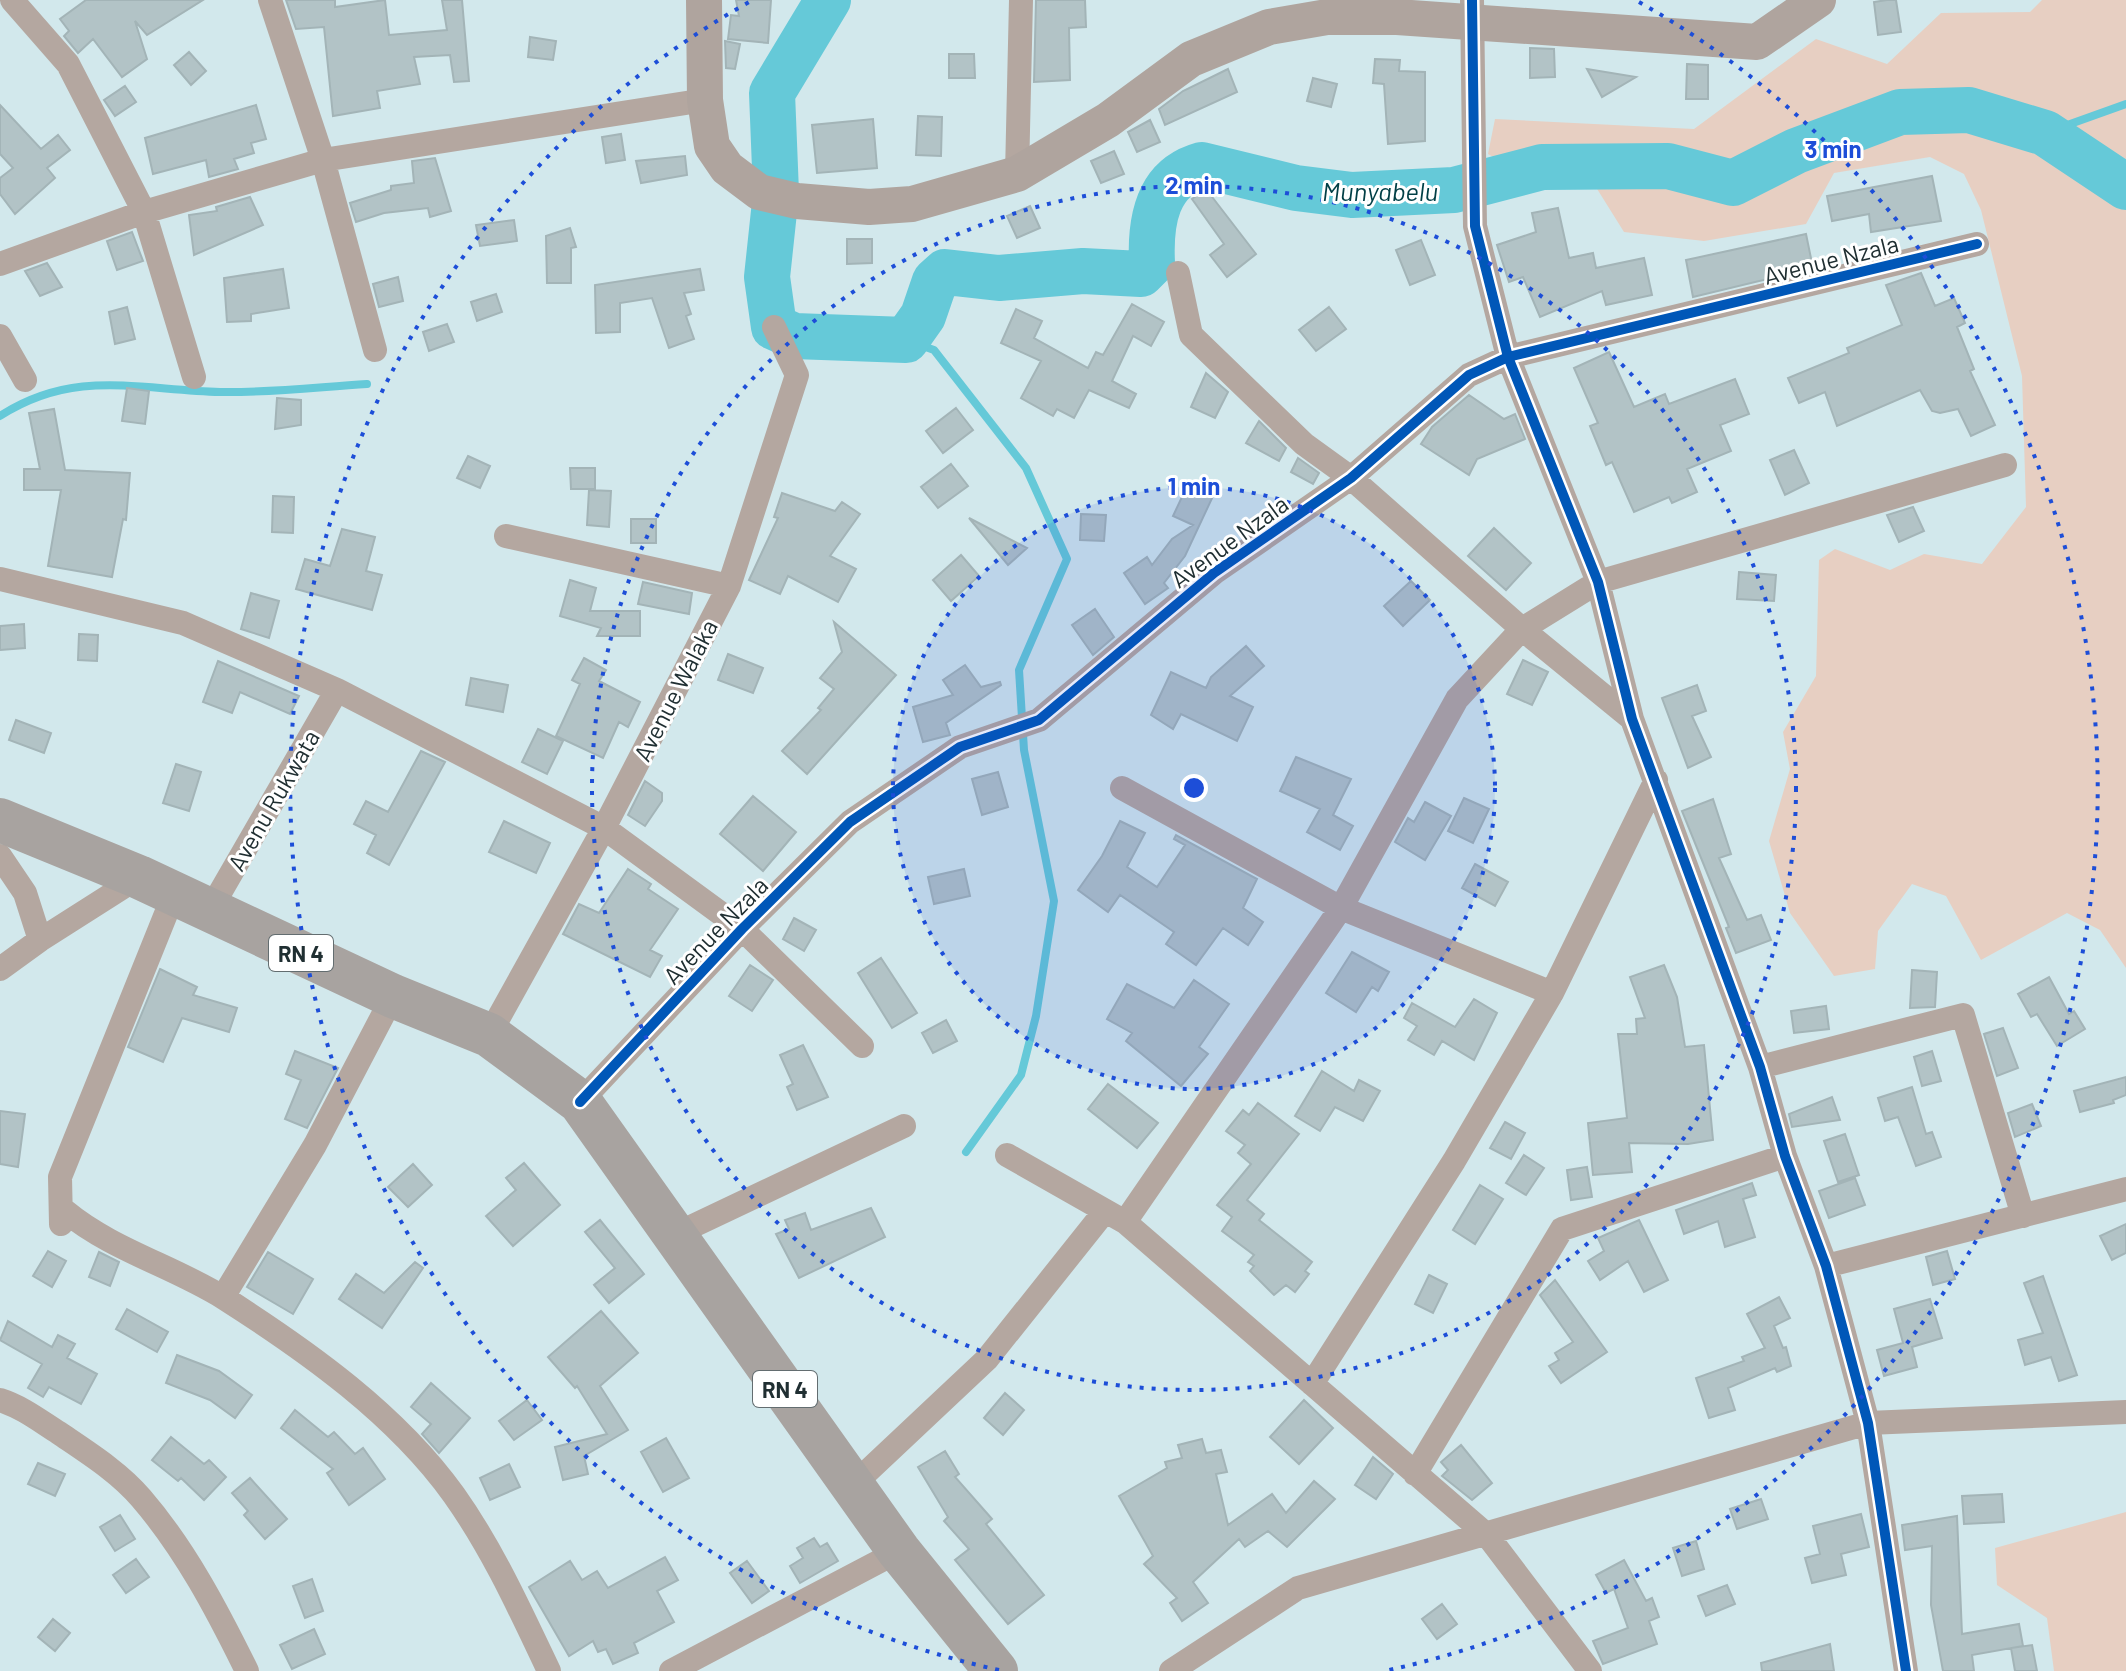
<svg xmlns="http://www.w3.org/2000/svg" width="2126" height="1671" font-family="Barlow,sans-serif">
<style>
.green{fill:#e7cfc2}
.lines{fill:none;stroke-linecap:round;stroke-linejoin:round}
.stream{stroke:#65c9d8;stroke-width:8}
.river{stroke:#65c9d8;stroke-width:46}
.building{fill:#b2c3c6;stroke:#a3b4b7;stroke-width:2}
.street{stroke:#b4a7a0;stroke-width:24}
.secondary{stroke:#afa49e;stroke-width:36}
.highway{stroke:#a8a3a0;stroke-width:44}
.cycleway-casing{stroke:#fff;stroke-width:15}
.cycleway{stroke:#0057b8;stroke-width:10}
.ring{fill:none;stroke:#1d4ed8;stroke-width:4;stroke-dasharray:4 8}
.labels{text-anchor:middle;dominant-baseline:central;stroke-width:6;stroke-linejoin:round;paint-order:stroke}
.shield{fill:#fff;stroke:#636d70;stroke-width:2}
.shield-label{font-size:22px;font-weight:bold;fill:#202f32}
.street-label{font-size:24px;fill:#202f32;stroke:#fff}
.water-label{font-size:26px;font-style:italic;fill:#013f46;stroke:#fff}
.centre{fill:#1d4ed8;stroke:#fff;stroke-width:4}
.ring-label{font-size:24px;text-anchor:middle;font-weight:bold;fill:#1d4ed8;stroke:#fff;stroke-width:6;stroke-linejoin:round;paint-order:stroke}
</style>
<rect width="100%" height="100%" fill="#d2e8ec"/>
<!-- green -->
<path class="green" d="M2042 0H2126V968L2100 930 2067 913 1981 960 1946 896 1912 884 1878 931 1875 969 1834 976 1790 913 1769 841 1790 769 1783 732 1816 676 1819 560 1835 549 1890 570 1924 554 1982 564 2026 507 2022 376 1981 210 1964 174 1930 157 1834 173 1806 224 1704 241 1624 232 1594 184 1530 178 1488 154 1495 119 1694 129 1816 39 1887 64 1941 13 2030 12Z
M2126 1512V1671H2054L2047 1618 1997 1585 1995 1548Z"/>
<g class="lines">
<!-- stream -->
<path class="stream" d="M2045 133 2126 104
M906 340 934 350 1026 468 1067 559 1019 670 1024 750 1054 901 1036 1016 1021 1075 966 1152
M0 416C75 368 138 390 220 392 268 393 318 387 367 384"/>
<!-- river -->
<path class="river" d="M828 0 772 93 776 193 767 277 774 327 794 336 906 340 923 316 935 281 945 272 999 278 1083 271 1141 274 1152 263C1150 222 1156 178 1202 165L1296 188 1352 195 1454 190 1542 167 1668 166 1733 183 1796 151 1900 112 1969 110 2045 133 2126 187"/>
</g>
<!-- building -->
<path class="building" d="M86 0H203L147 35 135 21 147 59 122 77 93 39 78 53 64 36 69 31 60 19Z
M286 0H335V7L385 0 389 35 447 30 442 0H462L469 81 454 82 450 55 414 57 420 84 377 91 380 108 333 116 324 27 296 29Z
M736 0H771L768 43 728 39 731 15 739 16Z
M1036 0H1085L1086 27 1069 28 1070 80 1034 82Z
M1887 0H1896L1901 32 1878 35 1874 2Z
M530 37 556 41 553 60 528 57Z
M725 41 740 44 735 69 726 68Z
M1530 48 1554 49 1555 77 1530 78Z
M189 52 206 71 191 85 174 65Z
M949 54H974L975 78H949Z
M1375 59 1400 60 1399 71 1425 72V141L1388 144 1384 84 1373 83Z
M1687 64 1708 65V99H1686Z
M1228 69 1237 92 1165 125 1159 109 1183 91Z
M1587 69 1636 77 1602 97Z
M1313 78 1337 84 1331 107 1307 101Z
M125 86 136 102 115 116 104 100Z
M0 105 41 149 58 135 70 150 47 168 55 178 15 214 0 194V178L13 168 0 154Z
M256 105 266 139 251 143 254 153 234 159 238 169 209 177 206 160 153 174 145 138Z
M918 116 942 117 941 156 916 155Z
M873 119 877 168 817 173 812 125Z
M1150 120 1160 142 1137 152 1128 132Z
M621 134 625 160 606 163 602 137Z
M1114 151 1124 174 1101 183 1091 161Z
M685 156 687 175 641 183 636 161Z
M435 158 451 211 430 217 428 208 384 213 356 222 350 203 391 190V186L414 183 412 161Z
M1932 176 1941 221 1871 232 1869 214 1832 221 1827 196Z
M1206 189 1256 254 1227 277 1210 255 1224 244 1192 199Z
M250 197 263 225 194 255 189 215 217 211 216 207Z
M1030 206 1040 228 1017 238 1007 216Z
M1558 208 1569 258 1593 253 1596 268 1644 258 1652 295 1606 305 1602 291 1540 317 1523 277 1509 282 1497 245 1536 232 1532 213Z
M514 220 517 241 480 246 476 225Z
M570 228 576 247 571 248V283H547L546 236Z
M132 232 143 261 117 270 107 241Z
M1806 234 1813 268 1693 297 1686 260Z
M847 239H872V263L847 264Z
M1421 240 1435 275 1410 285 1396 250Z
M47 263 62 287 40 296 25 271Z
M283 269 289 308 251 314V321L227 322 224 278Z
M700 269 704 290 684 293 691 314 686 316 694 339 669 348 652 298 620 303V332L596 333 595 285Z
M1921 273 1935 306 1954 298 1965 323 1957 327 1974 369 1970 371 1995 425 1971 436 1958 409 1940 413 1932 411 1920 390 1837 426 1825 392 1799 403 1788 378 1849 353 1847 348 1902 325 1886 285Z
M398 277 403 301 379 307 373 284Z
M496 294 502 312 477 321 471 302Z
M1132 304 1164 322 1151 346 1133 336 1112 381 1136 394 1129 408 1089 390 1074 418 1057 409 1053 416 1021 398 1041 361 1001 343 1016 309 1042 321 1034 338 1088 368 1096 352 1103 355Z
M127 307 135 339 115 344 109 312Z
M1329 307 1346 329 1316 351 1299 330Z
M447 324 454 342 429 351 423 332Z
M1609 352 1634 407 1665 394 1669 404 1735 379 1749 414 1720 425 1731 451 1687 469 1697 492 1672 503 1669 497 1634 512 1612 462 1606 465 1590 426 1598 423 1574 368Z
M1206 373 1228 392 1215 418 1191 407Z
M127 388 149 391 145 424 122 421Z
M1469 395 1504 419 1515 414 1525 439 1477 459 1469 475 1421 444 1432 427Z
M277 398 301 400V425L275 429Z
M956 408 973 430 943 453 926 431Z
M54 409 65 470 130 473 126 520 123 519 112 577 48 566 61 490H24V469H40L29 413Z
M1259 421 1286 448 1279 461 1246 443Z
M1794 450 1809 483 1785 495 1770 460Z
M468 456 490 466 480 488 457 478Z
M1298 458 1319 473 1313 484 1291 472Z
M951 464 968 486 938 508 921 487Z
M570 468H595V489H571Z
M1189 482 1214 494 1185 556 1164 583 1168 588 1145 604 1124 573 1147 557 1152 565 1172 539 1193 525 1173 516Z
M589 490 611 491 609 527 587 525Z
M782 493 835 511 842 502 860 514 830 556 856 569 838 602 788 576 780 594 749 580 778 518 774 517Z
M273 496 294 497 293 533 272 532Z
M1913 507 1924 531 1899 542 1887 515Z
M1081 514 1106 515 1104 541 1080 540Z
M969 518 1027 548 1008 565Z
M631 519H656V543H631Z
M1494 528 1531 563 1506 590 1468 556Z
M342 529 375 537 366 571 382 575 372 610 296 589 305 559 330 566Z
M961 555 979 576 951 601 933 580Z
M1739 572 1776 575 1774 601 1737 599Z
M570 580 596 588 590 611H640V636H597L601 628 560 616Z
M1411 581 1430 600 1403 626 1384 606Z
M643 582 692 593 689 614 638 604Z
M251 593 279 601 269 638 241 629Z
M1095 609 1114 637 1093 655 1072 625Z
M834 622 896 675 807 774 782 751 821 710 818 708 834 689 820 678 842 652Z
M24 624 25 648 0 650V626Z
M79 634 98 635 97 661 78 660Z
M1246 646 1264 666 1230 696 1253 707 1237 741 1181 714 1173 729 1151 715 1171 672 1206 688 1211 677Z
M728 654 763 668 753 693 718 680Z
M584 658 606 670 599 681 640 702 628 727 619 722 603 758 556 736 580 684 572 680Z
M1523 660 1548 672 1532 705 1507 694Z
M218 661 299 696 290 714 240 692 232 713 203 702Z
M965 665 981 687 1000 682 1001 685 946 723 950 735 923 742 913 707 953 695 943 680Z
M471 678 508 685 503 712 466 705Z
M1697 685 1706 711 1692 716 1711 757 1688 768 1662 698Z
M16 720 51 733 44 753 9 740Z
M538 729 563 741 547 774 522 762Z
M421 751 445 762 389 865 367 853 376 835 354 824 366 801 388 812Z
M1296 757 1351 779 1333 815 1353 826 1340 850 1307 832 1320 809 1280 791Z
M176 764 201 772 189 811 163 803Z
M998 772 1008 807 982 815 972 779Z
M645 781 662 793V801L645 826 628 815Z
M753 796 796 832 763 871 720 834Z
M1464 798 1489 809 1473 843 1448 831Z
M1713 799 1731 854 1719 858 1747 920 1761 915 1771 940 1736 953 1726 928 1729 927 1682 811Z
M1425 802 1451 816 1425 860 1395 842 1408 818 1414 822Z
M504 821 550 843 536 873 489 852Z
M1120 821 1145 833 1127 867 1157 887 1185 845 1174 839 1176 835 1257 879 1243 908 1263 922 1248 945 1223 928 1196 965 1166 944 1174 932 1120 895 1108 912 1078 890 1102 856Z
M1475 864 1508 882 1495 906 1462 888Z
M628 869 651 884 648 889 678 909 650 950 662 956 650 977 563 934 579 904 599 913Z
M964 869 970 896 934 904 928 877Z
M794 918 816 930 804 951 783 939Z
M1352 952 1389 972 1378 991 1372 987 1356 1012 1326 993Z
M881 958 917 1013 892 1028 858 973Z
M750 965 773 980 752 1011 729 996Z
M1664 965 1677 997 1685 1047 1704 1045 1713 1140 1688 1144 1629 1143 1632 1172 1593 1175 1588 1123 1627 1118 1618 1034H1637L1636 1019 1645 1018 1630 977Z
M160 969 197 987 193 995 237 1008 229 1032 182 1018 163 1062 128 1047Z
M1912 970 1937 972 1935 1007 1910 1008Z
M2049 977 2069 1014 2074 1011 2085 1029 2057 1046 2037 1014 2031 1017 2018 994Z
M1194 980 1229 1004 1199 1047 1208 1054 1181 1086 1126 1041 1132 1033 1107 1019 1127 984 1174 1008Z
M1474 999 1497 1013 1474 1060 1442 1041 1434 1055 1408 1040 1417 1026 1404 1018 1412 1003 1455 1027Z
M1826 1006 1829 1029 1794 1033 1791 1011Z
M946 1020 957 1041 933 1053 922 1033Z
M2003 1028 2018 1068 1997 1076 1984 1034Z
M803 1045 828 1097 797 1110 787 1087 793 1084 780 1055Z
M295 1051 338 1068 307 1128 285 1119 301 1080 286 1074Z
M1932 1051 1941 1081 1922 1086 1914 1057Z
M1322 1071 1354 1091 1359 1080 1380 1091 1363 1121 1335 1107 1320 1131 1295 1116Z
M2126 1077V1095L2113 1100 2114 1103 2080 1112 2074 1091Z
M1108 1084 1158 1123 1137 1148 1088 1109Z
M1912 1087 1926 1134 1932 1132 1941 1157 1916 1166 1898 1117 1885 1121 1878 1098Z
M1832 1097 1840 1120 1792 1127 1789 1114Z
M1258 1103 1299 1134 1247 1200 1264 1214 1259 1220 1312 1262 1305 1271 1309 1274 1295 1292 1286 1285 1274 1295 1250 1271 1254 1266 1248 1262 1254 1255 1222 1231 1232 1217 1217 1205 1251 1164 1238 1153 1245 1145 1226 1131 1243 1110 1249 1115Z
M2032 1104 2041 1126 2015 1137 2008 1113Z
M0 1111 25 1114 18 1167 0 1164Z
M1505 1122 1525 1133 1511 1159 1490 1148Z
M1845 1134 1859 1175 1838 1182 1824 1141Z
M1524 1155 1544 1168 1526 1195 1506 1183Z
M524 1163 560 1205 513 1246 486 1216 516 1190 506 1178Z
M413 1164 432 1185 408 1207 388 1187Z
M1587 1167 1592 1197 1571 1200 1567 1170Z
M1855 1178 1865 1205 1829 1218 1819 1191Z
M1752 1183 1756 1195 1743 1199 1755 1237 1725 1247 1718 1221 1684 1234 1676 1210Z
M1480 1185 1503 1199 1475 1244 1453 1230Z
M871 1208 885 1237 799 1278 776 1234 789 1229 785 1220 805 1213 811 1230Z
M600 1220 644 1274 609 1303 594 1285 615 1268 585 1232Z
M1639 1220 1668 1280 1644 1292 1628 1261 1600 1280 1588 1261 1604 1251 1598 1238Z
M2126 1224V1253L2112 1260 2100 1236Z
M48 1251 66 1261 52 1287 33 1276Z
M1947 1251 1955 1279 1933 1285 1926 1257Z
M99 1252 119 1262 110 1286 89 1277Z
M268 1252 313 1279 293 1314 247 1287Z
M415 1262 423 1268 382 1328 339 1299 356 1274 384 1293Z
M1429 1275 1447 1284 1433 1313 1415 1304Z
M2043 1276 2077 1375 2059 1381 2051 1357 2025 1365 2018 1340 2043 1333 2024 1283Z
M1555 1280 1607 1352 1561 1383 1549 1366 1559 1360 1555 1353 1573 1342 1540 1295Z
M1779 1297 1790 1318 1774 1326 1783 1348 1786 1347 1791 1366 1777 1372 1775 1368 1728 1388 1735 1410 1709 1418 1696 1378 1744 1361 1742 1357 1765 1348 1747 1314Z
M1930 1299 1942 1338 1912 1347 1917 1367 1884 1376 1877 1350 1903 1343 1894 1309Z
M127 1309 168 1332 157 1352 116 1329Z
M601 1311 638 1353 600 1386 628 1430 584 1456 588 1474 563 1480 555 1447 607 1434 577 1386 575 1388 548 1357Z
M8 1321 52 1347 58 1335 75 1344 67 1358 97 1374 81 1404 49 1387 43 1397 28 1388 42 1364 0 1340Z
M177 1355 219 1371 252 1395 235 1418 210 1400 166 1383Z
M431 1383 470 1418 439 1453 422 1434 431 1424 411 1407Z
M1005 1393 1024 1410 1003 1435 984 1418Z
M527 1400 542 1420 514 1440 499 1421Z
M1304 1400 1333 1428 1299 1464 1270 1437Z
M295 1410 328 1437 334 1432 355 1454 363 1448 385 1479 349 1505 327 1473 333 1469 281 1428Z
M171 1437 204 1464 209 1460 226 1477 204 1500 181 1478 178 1481 152 1460Z
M666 1438 689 1478 663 1492 641 1452Z
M1202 1439 1206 1453 1221 1450 1227 1472 1216 1474 1228 1525 1272 1494 1286 1513 1314 1481 1335 1499 1287 1547 1268 1531 1245 1547 1239 1539 1193 1582 1208 1603 1182 1621 1170 1603 1177 1598 1144 1564 1153 1556 1119 1496 1167 1468 1165 1462 1182 1458 1178 1445Z
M1461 1445 1492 1483 1472 1500 1442 1476 1448 1470 1441 1462Z
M945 1451 959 1474 955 1477 992 1519 986 1524 1044 1595 1008 1624 955 1560 969 1549 944 1521 948 1517 918 1467Z
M1373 1457 1393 1474 1376 1499 1355 1485Z
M38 1463 65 1474 55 1496 28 1484Z
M509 1464 520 1487 490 1500 480 1478Z
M250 1478 287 1519 265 1539 244 1515 248 1511 232 1493Z
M2002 1494 2004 1522 1964 1524 1962 1496Z
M1761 1499 1768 1519 1737 1529 1730 1509Z
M1861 1514 1869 1547 1841 1554 1846 1575 1812 1583 1805 1558 1820 1554 1813 1526Z
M120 1515 135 1539 115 1551 100 1527Z
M1957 1516 1962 1634 2019 1624 2023 1646 1972 1655 1974 1671H1943L1931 1605 1932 1546 1905 1550 1902 1525Z
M814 1538 820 1547 827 1543 838 1561 800 1583 790 1566 803 1558 797 1548Z
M1696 1541 1704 1569 1682 1576 1673 1548Z
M665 1557 678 1580 657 1591 674 1622 634 1643 638 1653 613 1664 606 1649 598 1652 593 1641 569 1656 529 1587 570 1561 582 1580 597 1571 608 1588Z
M136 1559 149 1577 126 1593 113 1575Z
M1624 1560 1646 1601 1652 1598 1659 1617 1649 1621 1657 1644 1603 1664 1593 1641 1628 1628 1614 1589 1606 1593 1596 1575Z
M747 1561 769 1591 752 1603 730 1573Z
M312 1579 323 1611 305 1618 293 1586Z
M1727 1585 1735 1604 1706 1616 1698 1596Z
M1442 1604 1457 1624 1437 1639 1422 1619Z
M53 1619 70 1633 55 1651 38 1637Z
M314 1629 325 1654 292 1669 280 1645Z
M1830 1644 1834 1671H1762L1761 1663Z
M2032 1645 2037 1671H2015L2011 1648Z"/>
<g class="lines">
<!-- street -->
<path class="street" d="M12 0 68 64 144 212 194 377
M270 0 323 160 375 350
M1472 0 1475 226 1508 357 1598 582 1632 719 1760 1067 1785 1156 1826 1266 1868 1423 1906 1671
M1017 174 1021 0
M0 264 144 212 323 160 705 100
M1178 273 1191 335 1304 444 1351 478 1522 629 1632 719
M0 336 25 380
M506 536 729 586
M0 579 183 623 337 690 604 828 742 929 862 1046
M1122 788 1341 908 1552 993
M0 856 25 893 40 940 0 969
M210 910 337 690
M40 940 139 877
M489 1035 604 828 729 586 797 375 774 327
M1760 1067 1963 1015 2023 1216
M580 1102 742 929 850 822 960 747 1039 720 1214 573 1351 478 1469 375 1508 357 1977 244
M1007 1155 1125 1222 1487 1535 1590 1671
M1125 1222 1341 908 1457 699 1522 629 1598 582 2005 465
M61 1224 65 1211C112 1250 173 1266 224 1298 307 1351 396 1414 454 1495 493 1550 520 1610 549 1671
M61 1224 60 1177 174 894
M676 1234 904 1126
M1826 1266 2126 1189
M223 1297 315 1145 393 996
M1312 1384 1454 1161 1552 993 1656 780
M0 1400C22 1407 40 1421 59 1433 87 1452 119 1472 141 1498 185 1549 217 1610 247 1671
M1415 1474 1562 1229 1785 1156
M852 1486 987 1359 1105 1211
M671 1671 899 1551
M1171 1671 1298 1588 1868 1423 2126 1412"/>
<!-- secondary -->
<path class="secondary" d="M704 0 705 100 712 146 727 168 759 192 797 201 869 207 912 204 1017 174 1108 120 1191 59 1269 27 1327 17H1397L1757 42 1818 0"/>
<!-- highway -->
<path class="highway" d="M0 820 139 877 393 996 489 1035 580 1102 899 1551 996 1671"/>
<!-- cycleway casing -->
<g class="cycleway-casing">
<path id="cycleway" d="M1472 0 1475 226 1508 357 1598 582 1632 719 1760 1067 1785 1156 1826 1266 1868 1423 1906 1671
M580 1102 742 929 850 822 960 747 1039 720 1214 573 1351 478 1469 375 1508 357 1977 244"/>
</g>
<!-- cycleway -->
<use href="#cycleway" class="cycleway"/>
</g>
<!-- distance rings -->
<circle cx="1194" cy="788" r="301" fill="#1d4ed8" fill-opacity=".12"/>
<g class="ring">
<circle cx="1194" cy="788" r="301"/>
<circle cx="1194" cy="788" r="602"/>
<path d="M999 1670A903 903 0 0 1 749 2M1639 2A903 903 0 0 1 1389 1670"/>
</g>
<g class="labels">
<!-- shield labels -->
<g class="shield">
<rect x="269" y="935" width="64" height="36" rx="6"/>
<rect x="753" y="1371" width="64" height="36" rx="6"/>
</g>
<g class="shield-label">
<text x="301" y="953">RN 4</text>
<text x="785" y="1389">RN 4</text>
</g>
<!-- street labels -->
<g class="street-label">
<text transform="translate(1831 259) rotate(-14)">Avenue Nzala</text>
<text transform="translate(1229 541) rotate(-36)">Avenue Nzala</text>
<text transform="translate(675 690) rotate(-63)">Avenue Walaka</text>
<text transform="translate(273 800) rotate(-60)">Avenu Rukwata</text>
<text transform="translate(715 930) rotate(-46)">Avenue Nzala</text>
</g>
<!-- water labels -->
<g class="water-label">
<text x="1380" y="190">Munyabelu</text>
</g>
</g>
<circle cx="1194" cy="788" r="12" class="centre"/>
<g class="ring-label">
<text x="1833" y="158">3 min</text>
<text x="1194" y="194">2 min</text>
<text x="1194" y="495">1 min</text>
</g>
</svg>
